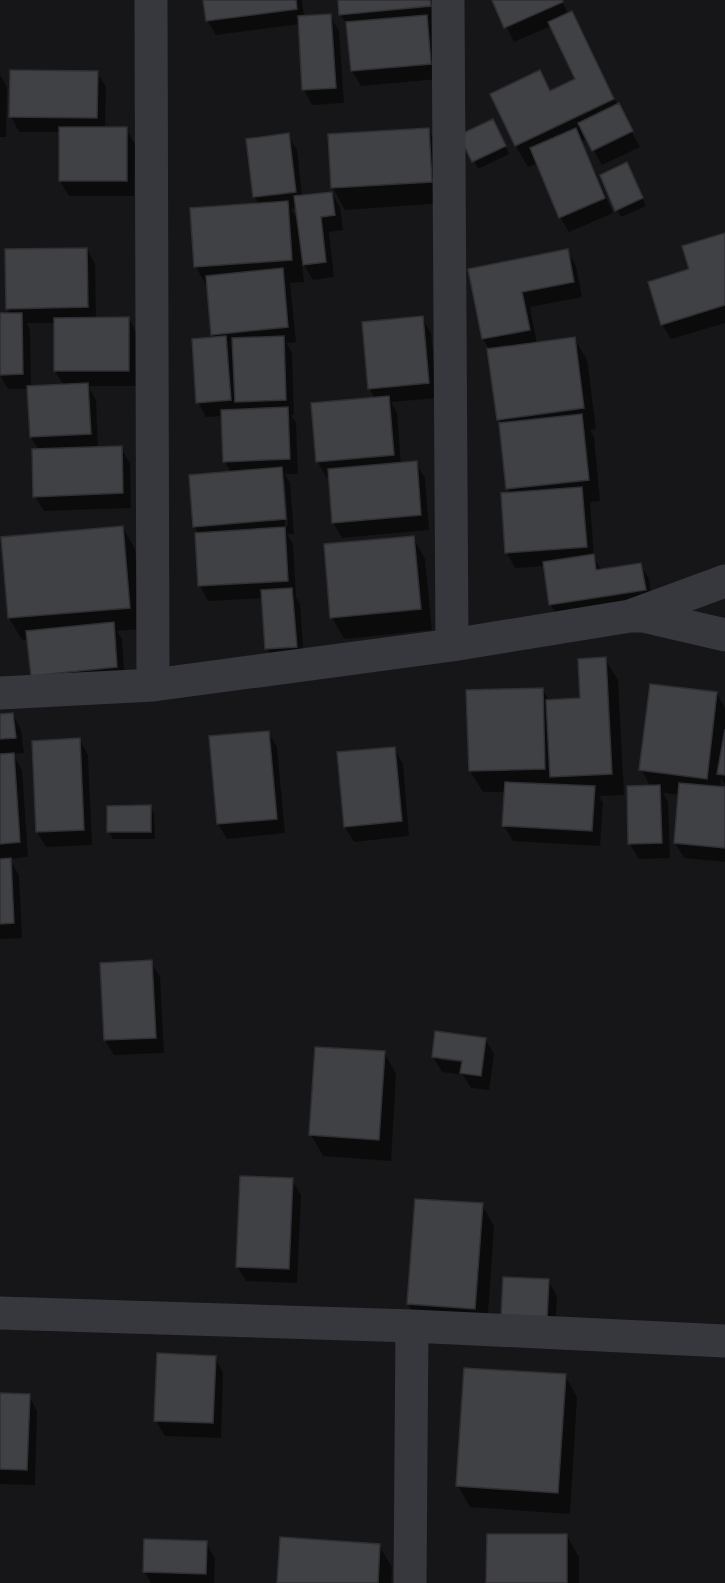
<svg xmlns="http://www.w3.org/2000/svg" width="725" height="1583" font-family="'Fira Sans',sans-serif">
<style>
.shadow{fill:#0007;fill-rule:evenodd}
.building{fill:#404145;stroke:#303034;stroke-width:1.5}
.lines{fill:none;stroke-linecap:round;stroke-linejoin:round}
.minor{stroke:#37383d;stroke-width:33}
</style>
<rect width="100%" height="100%" fill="#161618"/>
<!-- shadow -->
<path class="shadow" d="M205 0H302L304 17 330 16 339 31 344 103 312 105 304 90 300 24 216 35 207 20Z
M339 0H440L439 79 361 86 352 71 348 27 341 15Z
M493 0H562L568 14 571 13 584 34 618 106 640 147 602 165 587 139 582 141 613 213 569 232 560 217 538 163 528 167 516 146 492 95 540 72 551 92 577 79 551 26 514 42Z
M97 72 106 87 105 129H126L135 144 134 196H69L60 181 61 132H19L11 116Z
M0 75 7 87 6 137H0Z
M497 128 509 154 478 169 474 161Z
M428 129 440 151 444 203 345 210 333 188 329 135Z
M288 135 297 150 302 197 332 193 340 208 343 230 329 232 334 277 313 280 302 262 304 282 290 283 296 342 286 343 292 352 294 415H291L296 423 298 474H285L290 483 294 534H287L293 544 296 597 300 604 304 662 275 664 267 649 263 598 208 601 200 586 196 534H199L194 526 231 473 225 462 223 416 206 417 198 402 215 338 213 334 208 289 196 267 259 204 255 197ZM297 208 299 223 291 209ZM282 482H285L288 526H285Z
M631 172 646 206 621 217 617 210Z
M725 234V323L671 339 662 324 690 270Z
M87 249 95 264 96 319 129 318 137 334V386H88L96 400 98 448H121L130 463 131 508 44 511 35 496 39 450 31 437 29 389H8L0 375V314H11L7 308ZM27 323H55V371L64 386 31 388 30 330Z
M567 251 576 266 582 297 530 307 537 344 574 338 587 360 596 429 590 430 594 437 600 501 590 502 594 558 602 571 640 564 649 579 653 605 560 620 551 605 545 566 515 568 507 553 511 494 507 488 502 425 499 419 490 350 483 339 470 270Z
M422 318 431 333 437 398 391 402 397 413 401 464 416 463 425 478 429 530 342 538 333 522 330 476 326 477 317 461 375 399 369 388Z
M123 528 135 549 141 629 117 631 122 639 125 682 41 691 29 639 22 640 9 618 3 538Z
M413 537 425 559 432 630 344 639 332 617Z
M605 659 618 680 624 795 599 796 603 803 600 846 513 841 504 826 506 792H483L470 771 543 690 549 701 582 699Z
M717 694 725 708V784L721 778 720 788H725V862L684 858 675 843 680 795 663 793 668 802 670 858 639 859 630 844 651 787 641 770Z
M13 714 21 730 24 753 13 754 22 770 28 857 9 859 19 875 22 938 0 939V716Z
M268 732 277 747 285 833 227 839 218 824Z
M80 740 88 755 92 845 46 847 37 832Z
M394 748 403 764 409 836 354 842 345 827 338 754Z
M150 806 154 814 155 839H113L109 832Z
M151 962 160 977 164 1053 114 1055 105 1040Z
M485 1039 494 1054 489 1090 471 1088 463 1075 442 1072 433 1057ZM441 1057 470 1060 469 1063 441 1060Z
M384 1052 396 1074 391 1161 323 1156 311 1135Z
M292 1180 301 1195 297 1283 246 1281 237 1266Z
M482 1205 494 1226 487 1330 421 1326 408 1304Z
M504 1278 548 1280 557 1296 555 1334Z
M215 1357 223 1373 221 1438 165 1436 156 1421Z
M565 1375 577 1397 570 1514 470 1507 458 1486Z
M0 1395 29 1396 37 1411 35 1485 0 1484Z
M567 1536 579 1557V1583H488Z
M206 1543 215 1558 214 1583H151L144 1571Z
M379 1546 392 1567 391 1583H279Z"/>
<!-- building -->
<path class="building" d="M203 0H296L297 9 206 21Z
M338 0H430L431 6 339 15Z
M492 0H562L563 2 504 28Z
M572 11 614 99 515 146 490 94 540 70 550 91 575 79 548 22Z
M331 14 336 88 302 90 298 16Z
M427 15 431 64 351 71 346 22Z
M10 70 98 71 97 118 9 117Z
M619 103 633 131 592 151 578 123Z
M493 119 506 146 472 162 459 135Z
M59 127H127V181H59Z
M429 128 432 182 331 188 328 134Z
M576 128 605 198 559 218 530 148Z
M289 133 296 192 253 197 246 139Z
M627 162 643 198 615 211 600 175Z
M332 192 335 215 321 217 326 262 303 265 294 196Z
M288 201 292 260 194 267 190 208Z
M725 233V305L661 325 648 282 689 269 682 246Z
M87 248 88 307 6 309 5 249Z
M568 249 574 282 522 292 530 330 482 339 468 269Z
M283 268 288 327 211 335 206 276Z
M0 313H22L23 374 0 375Z
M423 316 429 383 368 389 362 322Z
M129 317V371H54V318Z
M226 336 231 400 196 403 192 339Z
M284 336 286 400 235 402 232 338Z
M575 337 584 408 497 420 487 349Z
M88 383 91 434 30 437 27 386Z
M389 396 394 455 316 462 311 403Z
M288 407 290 459 223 462 221 410Z
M582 414 589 480 506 489 499 423Z
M122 446 123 493 33 497 32 449Z
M417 461 421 515 332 523 328 469Z
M282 467 286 519 193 527 189 475Z
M582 487 587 547 505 553 501 493Z
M123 526 130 608 8 618 1 537Z
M285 527 288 581 198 586 195 533Z
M414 536 421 609 330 618 324 544Z
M594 554 596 570 641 563 646 590 549 605 543 562Z
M292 588 297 647 265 649 261 590Z
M114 622 117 667 31 676 26 631Z
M606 657 612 774 550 777 546 700 580 698 578 659Z
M650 684 717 692 707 779 639 770Z
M543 688 545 769 469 771 466 690Z
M13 713 16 738 0 739V714Z
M725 729V775L717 774Z
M269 731 277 819 217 824 209 736Z
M80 738 84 830 36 832 32 741Z
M395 747 402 821 344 827 337 752Z
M14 753 20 842 0 844V754Z
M505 782 595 786 592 831 502 826Z
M679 783 725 787V848L674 843Z
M660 785 662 843 628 844 627 786Z
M151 805V832H107V806Z
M11 858 14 923 0 924V859Z
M152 960 156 1038 104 1040 100 963Z
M435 1031 486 1038 481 1076 460 1073 462 1061 432 1057Z
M315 1047 385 1051 379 1140 309 1135Z
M240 1176 293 1178 289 1269 236 1267Z
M415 1199 483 1203 475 1309 407 1304Z
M503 1277 549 1279 547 1320 501 1317Z
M157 1353 216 1356 213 1423 154 1421Z
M464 1368 566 1374 558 1493 456 1486Z
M0 1393 30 1394 27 1470 0 1469Z
M487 1534H567V1583H486Z
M280 1537 380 1544 378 1583H277Z
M144 1539 207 1541 206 1574 143 1572Z"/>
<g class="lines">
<!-- minor -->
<path class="minor" d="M151 0 153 685
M448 0 452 645
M631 616H643L725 635
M0 693 153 685 452 645 630 616 725 581
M0 1313 412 1326 725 1341
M410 1583 412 1326"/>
</g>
</svg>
